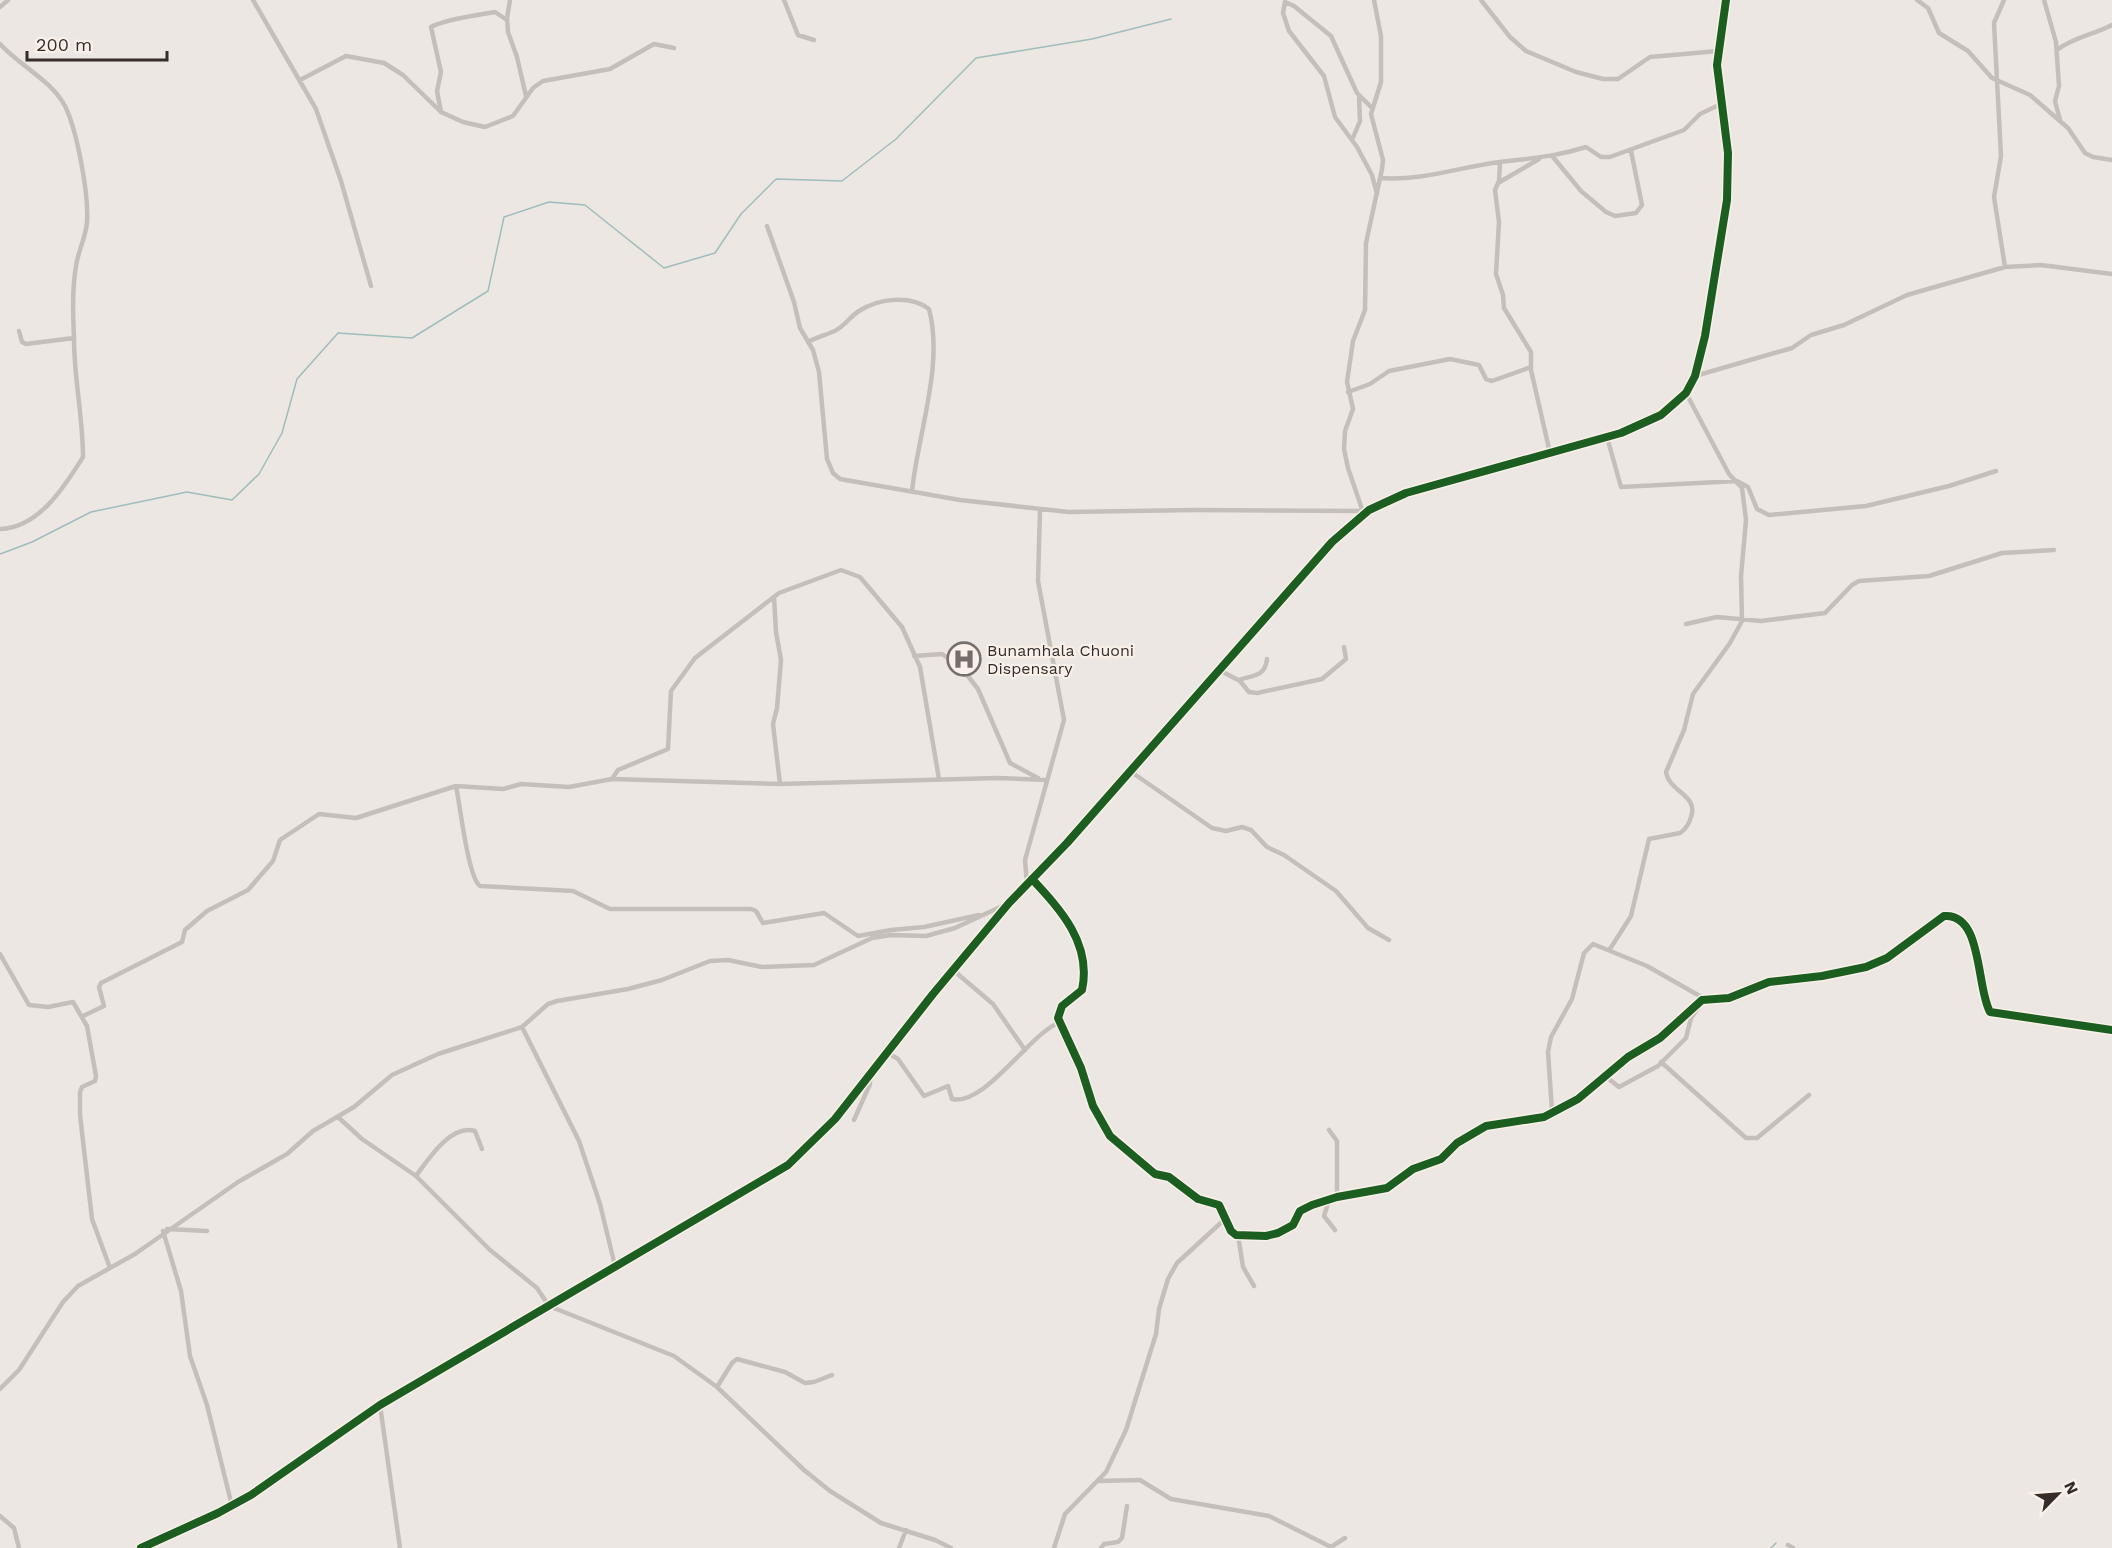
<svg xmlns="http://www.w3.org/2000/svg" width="2112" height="1548" font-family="'Work Sans',sans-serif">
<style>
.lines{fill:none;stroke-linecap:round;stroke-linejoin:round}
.stream{stroke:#9ebdbc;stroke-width:1.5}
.street{stroke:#c5bfba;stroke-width:4.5}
.secondary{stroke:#b6afab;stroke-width:7}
.cycleway-casing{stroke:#f9f1e9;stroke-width:11}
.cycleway{stroke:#1b5e20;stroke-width:8}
.labels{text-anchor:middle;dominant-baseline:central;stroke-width:4.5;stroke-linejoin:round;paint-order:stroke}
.poi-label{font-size:16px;fill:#362d29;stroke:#f9f1e9;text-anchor:start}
</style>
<rect width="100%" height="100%" fill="#ece7e2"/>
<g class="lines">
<!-- stream -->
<path class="stream" d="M0 554 32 542 91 512 187 492 232 500 259 474 282 433 297 379 338 333 412 338 488 291 504 217 549 202 585 205 664 268 715 253 741 214 776 179 842 181 896 139 976 58 1092 39 1171 19
M1771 1548 1776 1543"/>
<!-- street -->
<path class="street" d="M253 0 316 109 341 181 371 286
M510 0 507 18 508 32 517 57 526 96
M784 0 798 35 814 40
M1481 0 1510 37 1526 51 1576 72 1603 79H1618L1650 57 1718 51
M1917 0 1928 8 1939 33 1968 51 1992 78 2030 95 2068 128 2085 153 2093 157 2112 160
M2004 0 1994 23 2001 156 1994 197 2005 267
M2044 0 2056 42 2059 86 2055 101 2060 120
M0 7 8 0
M0 44C20 66 51 80 65 106 77 130 89 195 87 222 86 237 78 251 76 266 72 290 73 315 74 339 74 378 83 418 83 457 65 486 39 528 0 529
M2057 50C2074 37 2093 35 2112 25
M300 80 346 56 384 63 403 75 441 112 463 122 485 127 513 116 533 88 543 81 610 69 654 44 674 48
M1372 108 1357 93 1331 36 1294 6 1285 2 1283 13 1289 31 1324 76 1335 117 1357 147 1372 175 1377 194
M441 112 437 91 441 72 431 27C445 19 478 15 495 12L507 20
M1352 140 1360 121 1359 97
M1553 157 1581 191 1606 212 1615 216 1636 213 1642 205 1631 151
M1500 162 1499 181 1495 190 1499 222 1496 274 1503 295 1504 308 1531 352V370L1550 453
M1381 178C1422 181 1460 167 1500 162 1531 158 1555 157 1586 147L1601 157H1610L1684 130 1700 114 1721 104
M1498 183 1539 159
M767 226 794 302 800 328 813 350 819 372 827 459 833 473 840 479 960 500 1069 512 1193 510 1366 511
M19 331 22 342 26 344 74 338
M808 342C818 336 829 335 838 329 846 324 851 316 859 311 879 298 911 295 929 309 944 365 918 433 912 491
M1695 376 1792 348 1811 335 1844 325 1907 295 2005 267 2041 265 2112 274
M1348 392 1370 384 1389 371 1450 359 1479 365 1486 379 1492 381 1531 367
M1607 437 1621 487 1737 481 1748 487 1757 509 1769 515 1866 506 1949 486 1996 471
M1363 512 1348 468 1344 449 1345 431 1353 409 1347 382 1353 341 1365 310 1366 243 1382 169 1383 160 1371 114 1381 82V36L1374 0
M774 597 776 632 781 660 777 708 773 724 780 784
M1686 624 1717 617 1761 621 1825 613 1852 585 1859 581 1929 576 2002 553 2054 550
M914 656 942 654 960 666 978 689 1010 763 1038 778
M1219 670 1240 681 1249 692 1257 693 1322 679 1346 659 1344 647
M1239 680C1253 675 1265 677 1267 659
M1130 771 1212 828 1226 831 1242 827 1251 830 1267 847 1284 855 1336 891 1368 928 1389 940
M612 779 618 770 668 749 671 691 695 658 779 593 841 570 860 577 902 627 920 667 939 779
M456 786C460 804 468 878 480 886L573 891 610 909H751L756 911 763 923 824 913 858 936 891 930 924 927 979 915
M1032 879C1061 910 1092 944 1082 990L1062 1006 1058 1018 1081 1068 1093 1106 1110 1136 1155 1174 1169 1177 1198 1199 1219 1205 1231 1231 1236 1235 1266 1236 1278 1233 1293 1225 1300 1211 1312 1205 1337 1197 1387 1188 1413 1169 1441 1159 1457 1143 1486 1126 1544 1117 1578 1099 1628 1057 1660 1038 1702 1000 1729 998 1769 982 1822 976 1866 967 1887 958 1944 916C1983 913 1976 987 1990 1012L2112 1030
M1027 884 1025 860 1064 720 1038 581 1040 510
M1610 949 1631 916 1649 839 1680 833C1686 829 1689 824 1691 817 1699 795 1669 792 1666 772L1684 730 1693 694 1730 643 1742 621 1741 576 1746 520 1742 488 1729 474 1686 393
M0 954 29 1005 48 1007 73 1002 87 1026 96 1076 95 1081 82 1087 80 1092V1115L92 1219 110 1268
M953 970 993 1004 1025 1050
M83 1016 104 1006 99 987 101 983 182 942 185 930 207 911 248 890 273 861 280 840 319 814 356 818 456 786 503 789 521 784 569 787 612 779 780 784 998 778 1046 780
M522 1027 579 1141 600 1204 615 1266
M888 1053 898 1059 924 1096 948 1086 952 1099C985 1106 1028 1036 1058 1023
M1661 1062 1746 1138H1757L1809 1095
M1552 1111 1548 1052 1551 1037 1572 999 1584 953 1593 944 1647 966 1705 999 1691 1018 1686 1038 1658 1066 1619 1087 1605 1076
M338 1117 362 1139 416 1176 490 1250 537 1288 549 1306 674 1356 717 1387 804 1470 830 1491 881 1523 935 1540 951 1548
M854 1120 870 1084V1075
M1329 1130 1337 1141V1197
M416 1176C429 1158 451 1124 475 1131L482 1149
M1329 1200 1324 1216 1335 1230
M167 1229 207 1231
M163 1231 181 1291 190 1356 207 1405 232 1506
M1238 1235 1243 1267 1254 1286
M717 1387 732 1363 737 1359 785 1372 805 1383 814 1382 832 1375
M0 1389 19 1370 63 1302 78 1286 135 1254 238 1182 287 1154 313 1131 354 1107 392 1075 438 1054 522 1027 548 1004 557 1001 628 989 662 980 710 961 728 960 762 967 814 965 872 938 891 935 926 936 955 928 1009 903
M380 1405 400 1548
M1098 1481 1140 1480 1171 1499 1269 1516 1331 1547 1345 1538
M0 1516 14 1528 19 1548
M1788 1545 1793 1548
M899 1548 906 1530
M1054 1548 1065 1514 1106 1472 1126 1430 1156 1334 1159 1309 1168 1279 1177 1263 1225 1219
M1101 1548 1104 1544 1118 1542 1122 1538 1127 1506"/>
<!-- secondary -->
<path class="secondary" d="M141 1548 218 1513 251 1495 380 1405 788 1165 835 1119 933 994 1009 903 1067 843 1332 542 1369 510 1406 493 1621 433 1661 415 1686 393 1695 376 1705 336 1727 200 1728 153 1717 65 1726 0"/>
<!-- cycleway casing -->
<g class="cycleway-casing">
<path id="cycleway" d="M1032 879C1061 910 1092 944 1082 990L1062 1006 1058 1018 1081 1068 1093 1106 1110 1136 1155 1174 1169 1177 1198 1199 1219 1205 1231 1231 1236 1235 1266 1236 1278 1233 1293 1225 1300 1211 1312 1205 1337 1197 1387 1188 1413 1169 1441 1159 1457 1143 1486 1126 1544 1117 1578 1099 1628 1057 1660 1038 1702 1000 1729 998 1769 982 1822 976 1866 967 1887 958 1944 916C1983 913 1976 987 1990 1012L2112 1030
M141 1548 218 1513 251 1495 380 1405 788 1165 835 1119 933 994 1009 903 1067 843 1332 542 1369 510 1406 493 1621 433 1661 415 1686 393 1695 376 1705 336 1727 200 1728 153 1717 65 1726 0"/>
</g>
<!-- cycleway -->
<use href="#cycleway" class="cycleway"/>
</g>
<!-- icons -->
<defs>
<g id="hospital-ring" transform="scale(1.725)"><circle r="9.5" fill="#f9f1e9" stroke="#766e6a" stroke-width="1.5"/><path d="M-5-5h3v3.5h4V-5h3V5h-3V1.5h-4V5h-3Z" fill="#766e6a"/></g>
</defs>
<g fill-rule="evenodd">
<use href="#hospital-ring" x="964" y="659"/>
</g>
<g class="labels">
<!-- poi labels -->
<g class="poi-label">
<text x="987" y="650">Bunamhala Chuoni<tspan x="987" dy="18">Dispensary</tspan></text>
</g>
</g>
<!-- north arrow -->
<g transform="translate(2058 1494) rotate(65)" stroke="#f9f1e9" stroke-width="4.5" paint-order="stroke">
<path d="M0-4.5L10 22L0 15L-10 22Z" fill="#362d29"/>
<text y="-9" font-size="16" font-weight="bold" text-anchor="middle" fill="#362d29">N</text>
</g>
<!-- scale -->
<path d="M27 51v9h140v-9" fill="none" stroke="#362d29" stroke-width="3"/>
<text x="36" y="51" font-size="18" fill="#362d29" stroke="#f9f1e9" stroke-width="4.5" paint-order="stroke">200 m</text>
</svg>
